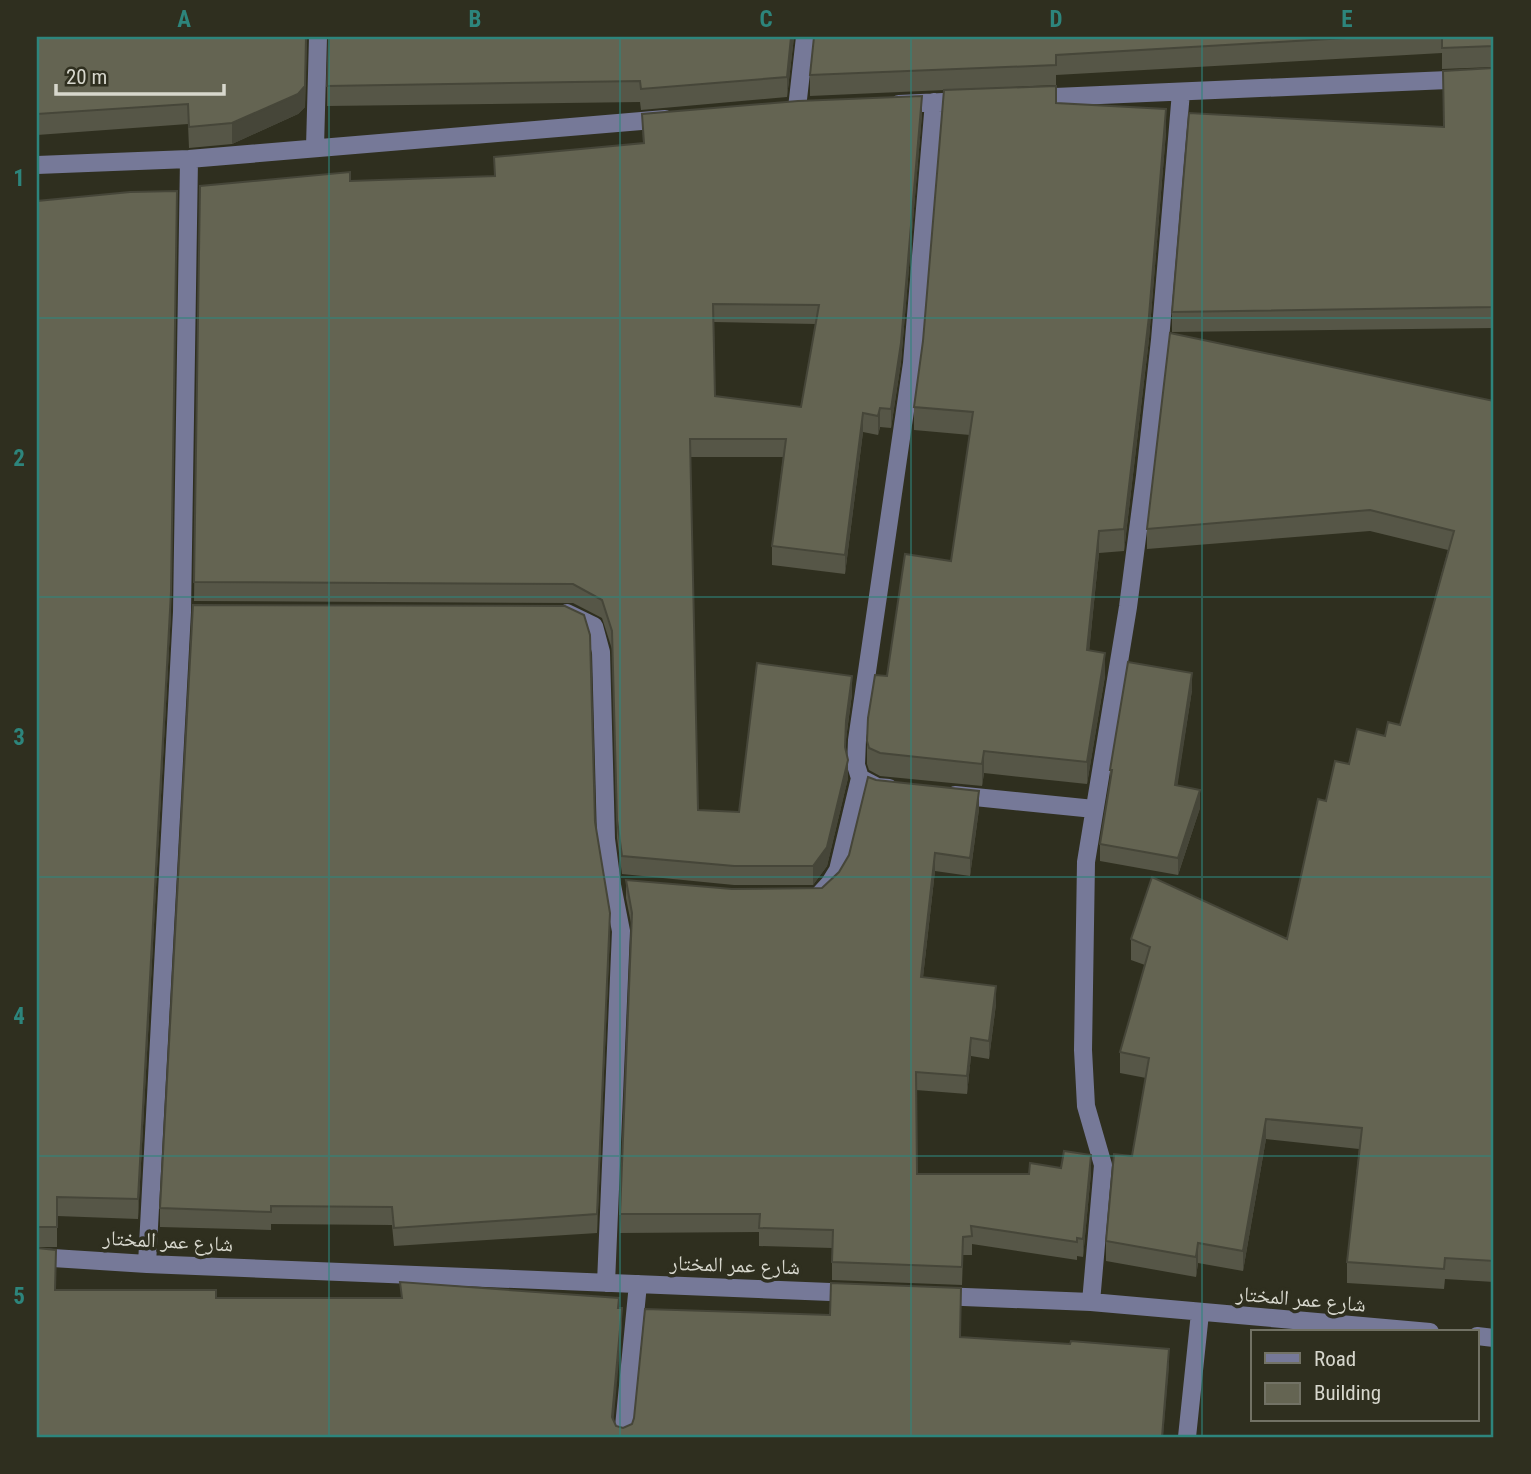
<svg xmlns="http://www.w3.org/2000/svg" width="1531" height="1474" font-family="'Roboto Condensed','Noto Naskh Arabic',sans-serif">
<style>
.lines{fill:none;stroke-linecap:round;stroke-linejoin:round}
.minor{stroke:#767998;stroke-width:18}
.wall{fill:#565647;fill-rule:evenodd}
.shaded-wall{fill:#464639}
.building{fill:#646452;stroke:#464639;stroke-width:2;fill-rule:evenodd}
.grid{fill:none;stroke:#2d857c;stroke-width:2;stroke-opacity:0.55}
.labels{text-anchor:middle;dominant-baseline:central;stroke-width:7;stroke-linejoin:round;paint-order:stroke}
.street-label{font-size:21px;fill:#d7d7cd;stroke:#2f2f1f}
.neatline{fill:none;stroke:#2d857c;stroke-width:2.5}
.grid-label{font-size:23px;text-anchor:middle;font-weight:bold;fill:#2d857c}
</style>
<rect width="100%" height="100%" fill="#2f2f1f"/>
<g class="lines">
<!-- minor -->
<path class="minor" d="M1032 98 1494 78
M899 104 965 101
M797 108 805 37
M315 147 318 37
M37 165 189 159 665 119
M567 613 594 626 601 652 606 839 612 885 621 931 606 1283
M889 788 877 787 860 778 856 765 857 740 912 363 934 102
M955 795 1094 809
M820 894 830 883 838 870 860 778
M37 1257 147 1264 855 1293
M147 1264 182 612 189 159
M939 1296 1091 1302 1430 1332
M1091 1302 1103 1165 1086 1106 1083 1050 1086 862 1128 607 1145 476 1160 340 1181 92
M1477 1336 1494 1338
M623 1437 638 1284
M1187 1437 1200 1313"/>
</g>
<!-- wall -->
<path class="wall" d="M37 37H307L305 107 298 114 232 144 189 148 188 124 37 135Z
M794 37 787 97 641 110 640 102 327 106V86Z
M814 37H1494V67L1442 69V53L1056 75V85L810 96V75Z
M1494 68V328L1172 332V312L1444 127Z
M1056 103 1166 132 1149 339 1124 551 1099 553 1089 651 1105 676 1087 784 984 773 982 786 880 776 869 770 867 764V741L887 676 951 561 970 435 914 430V407Z
M642 114H922L901 362 891 428 880 427 878 435 863 432 845 574 772 565V546L783 457H690L698 810 739 812 852 694 846 739 845 749 848 778 827 866 813 885H734L622 874 617 838 612 649 602 618 573 603 194 601 200 186 494 176V157L643 143ZM714 322 816 324 801 407 715 396Z
M37 201 171 612 138 1219 57 1216V1247H37Z
M1494 401V1282L1445 1279 1444 1289 1347 1283V1262L1359 1149 1266 1139 1243 1271 1198 1263 1196 1277 1106 1261V1241L1132 1156 1146 1078 1120 1073V1052L1145 965 1131 960V939H1287L1326 801 1349 764 1385 736 1400 725 1448 550 1370 531 1147 549V529Z
M1192 690 1177 785 1200 808 1178 875 1100 861V844L1110 784V770Z
M876 780 979 809 970 876 935 871 923 977 996 1004 989 1059 971 1056 967 1094 916 1090 917 1174 1091 1173 1083 1257 1077 1256V1260L972 1244V1255H963L962 1285 832 1280V1248L759 1246V1232L620 1233 632 928 626 898V880L732 889 822 888 839 872 849 855Z
M595 822 610 932 597 1233 394 1246 392 1225 271 1224V1230L160 1227V1208Z"/>
<!-- shaded-wall -->
<path class="shaded-wall" d="M306 37 305 107 298 114 232 144V123Z
M791 37H794L787 97V77Z
M922 96V114L901 362 891 428V409Z
M1166 109V132L1149 339 1124 551V529Z
M177 191 171 612 138 1219V1199Z
M880 408V427L878 435V416Z
M863 413V432L845 574V555Z
M1099 531V553L1087 673V650Z
M1105 653V676L1087 784V762Z
M1192 673V690L1175 802V785Z
M852 676V694L846 739 845 765 846 721Z
M984 751V773L982 786V764Z
M848 760V778L827 866 813 885V866Z
M1200 790V808L1178 875V858Z
M979 791V809L970 876V858Z
M935 853V871L921 995V977Z
M610 913V932L597 1233V1214Z
M996 986V1004L989 1059V1041Z
M971 1038V1056L967 1094V1076Z
M1266 1119V1139L1243 1271V1251Z
M1091 1155V1173L1083 1257V1239Z
M1198 1243V1263L1196 1277V1257Z
M622 1308V1328L612 1437V1417Z
M1169 1349V1368L1163 1437H1162Z"/>
<!-- building -->
<path class="building" d="M37 37H306L305 86 298 94 232 123 189 127 188 104 37 114Z
M329 37H791L787 77 641 89 640 81 327 86Z
M814 37H1363L1056 55V65L810 75Z
M1442 37H1494V46L1442 48Z
M1494 68V307L1172 312 1189 113 1444 127 1443 71Z
M1056 86V103L1166 109 1149 316 1124 529 1099 531 1087 650 1105 653 1087 762 984 751 982 764 880 753 869 748 867 741 868 718 875 675 887 676 905 554 951 561 973 412 914 407 923 341 944 90Z
M922 96 901 343 891 409 880 408 878 416 863 413 845 555 772 546 786 439H690L698 810 739 812 757 663 852 676 846 721 845 747 848 760 827 847 813 866H734L622 856 617 820 612 631 602 600 573 584 194 582 200 186 350 172V181L495 176 494 157 644 143 642 114 798 101ZM713 304 819 305 801 407 715 396Z
M177 191 171 592 138 1199 57 1197V1227H37V201L130 192Z
M1170 333 1494 401V1261L1445 1258 1444 1269 1347 1262 1362 1128 1266 1119 1243 1251 1198 1243 1196 1257 1106 1241 1114 1154 1132 1156 1149 1058 1120 1052 1150 947 1131 939 1152 877 1287 939 1318 799 1326 801 1335 761 1349 764 1357 729 1385 736 1388 722 1400 725 1454 531 1370 510 1147 529Z
M193 605 565 606 584 615 590 635 595 822 610 913 597 1214 394 1228 392 1207 271 1206V1212L160 1208Z
M1128 662 1192 673 1175 785 1200 790 1178 858 1100 844 1112 770H1110Z
M868 777 876 780 979 791 970 858 935 853 921 977 996 986 989 1041 971 1038 967 1076 916 1072 917 1174H1029L1030 1163 1061 1168 1064 1151 1091 1155 1083 1239 1077 1238V1242L971 1226 972 1236 963 1237 962 1267 832 1262 833 1230 759 1228 760 1214H620L632 913 626 880 732 889 822 888 839 872 849 855Z
M37 1248 56 1250 55 1290H216V1298H402L400 1282 619 1298 618 1308H622L612 1417 616 1426 623 1428 632 1424 634 1418 645 1309 830 1315 831 1283 961 1288 960 1337 1070 1344 1071 1341 1169 1349 1162 1437H37Z"/>
<!-- grid -->
<path class="grid" d="M329 37V1437M620 37V1437M911 37V1437M1202 37V1437M37 318H1494M37 597H1494M37 877H1494M37 1156H1494"/>
<g class="labels">
<!-- street labels -->
<g class="street-label">
<text transform="translate(168 1241) rotate(3)">شارع عمر المختار</text>
<text transform="translate(735 1265) rotate(2)">شارع عمر المختار</text>
<text transform="translate(1301 1299) rotate(5)">شارع عمر المختار</text>
</g>
</g>
<!-- border -->
<rect width="1531" height="1474" fill="none" stroke="#2f2f1f" stroke-width="77"/>
<!-- legend -->
<rect x="1251" y="1330" width="228" height="91" fill="#2f2f1f" stroke="#727265" stroke-width="2"/>
<rect x="1265" y="1353" width="35" height="10" fill="#767998" stroke="#727265" stroke-width="2"/>
<text x="1314" y="1366" font-size="21" fill="#d7d7cd">Road</text>
<rect x="1265" y="1383" width="35" height="21" fill="#646452" stroke="#727265" stroke-width="2"/>
<text x="1314" y="1400" font-size="21" fill="#d7d7cd">Building</text>
<!-- scale -->
<path d="M56 84v10h168v-10" fill="none" stroke="#d7d7cd" stroke-width="3.5"/>
<text x="66" y="84" font-size="21" fill="#d7d7cd" stroke="#2f2f1f" stroke-width="5" paint-order="stroke">20 m</text>
<rect x="38" y="38" width="1454" height="1398" class="neatline"/>
<g class="grid-label">
<text x="184" y="27">A</text>
<text x="475" y="27">B</text>
<text x="766" y="27">C</text>
<text x="1056" y="27">D</text>
<text x="1347" y="27">E</text>
<text x="19" y="186">1</text>
<text x="19" y="466">2</text>
<text x="19" y="745">3</text>
<text x="19" y="1024">4</text>
<text x="19" y="1304">5</text>
</g>
</svg>
